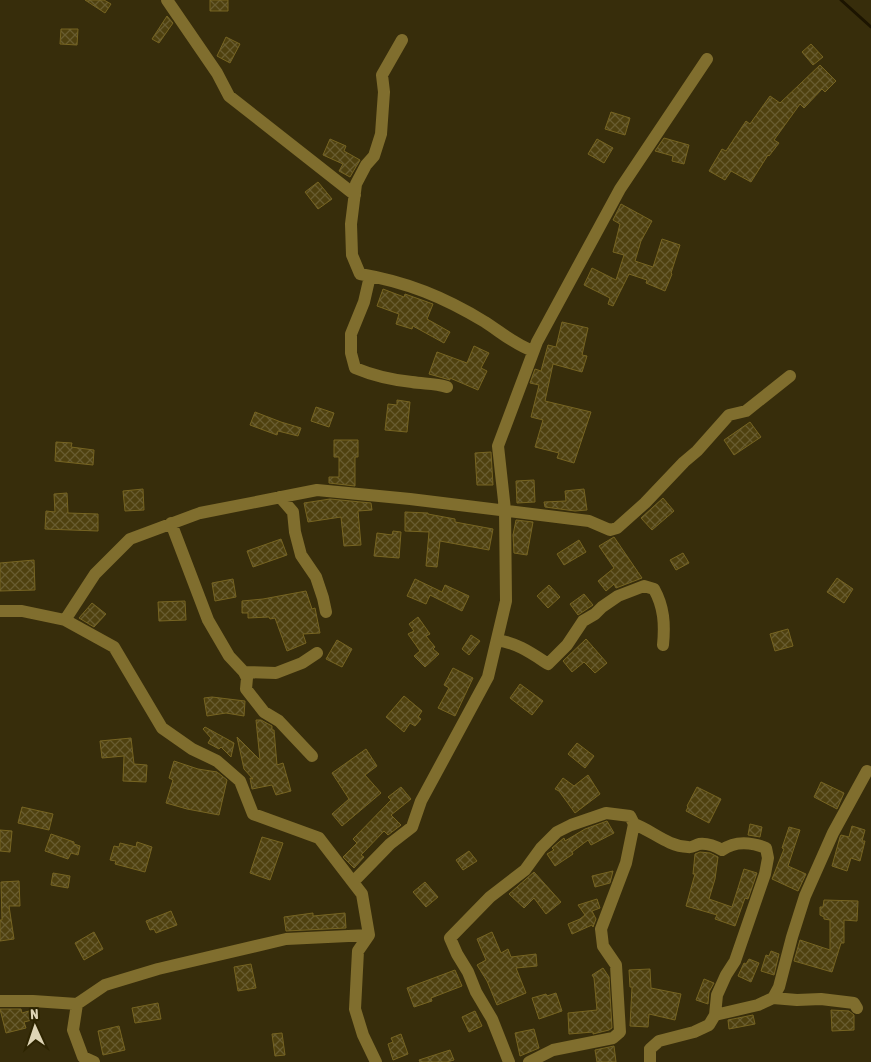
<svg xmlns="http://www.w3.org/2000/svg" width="871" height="1062" font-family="'Asap Condensed',sans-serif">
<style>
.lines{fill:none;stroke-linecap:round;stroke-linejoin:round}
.stream{stroke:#1c1400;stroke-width:3}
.building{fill:url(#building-cross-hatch);stroke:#766422}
.minor{stroke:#806e2e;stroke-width:12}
</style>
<defs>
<pattern id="building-cross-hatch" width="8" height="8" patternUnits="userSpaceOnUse" patternTransform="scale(1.25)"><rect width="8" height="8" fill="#4f410f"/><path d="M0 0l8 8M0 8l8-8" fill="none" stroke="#685c30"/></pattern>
</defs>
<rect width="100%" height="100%" fill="#372d0b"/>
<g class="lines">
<!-- stream -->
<path class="stream" d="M841 0 871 27"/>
</g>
<!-- building -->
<path class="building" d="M85 0H104L111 4 105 13Z
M210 0H228V11H210Z
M167 16 173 23 159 43 152 39Z
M61 29H78L77 45 60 44Z
M226 37 240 44 230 63 217 56Z
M811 44 823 57 813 65 802 52Z
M820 65 836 81 825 92 822 89 804 108 800 104 774 140 779 143 769 156 768 155 751 182 731 171 725 180 709 171 722 149 726 151 746 121 750 124 770 96 780 103Z
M611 112 630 118 625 135 605 129Z
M664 138 689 145 684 164 672 161 673 156 655 151Z
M330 139 346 146 344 151 360 160 350 177 339 171 343 164 323 155Z
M597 139 613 148 604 163 588 154Z
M318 182 332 199 318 209 305 192Z
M621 204 652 221 641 241 635 261 653 267 662 239 680 245 671 273 672 274 665 291 646 283 647 280 629 274 613 306 608 304 610 298 584 285 592 268 616 280 624 255 613 252 620 224 613 220Z
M383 289 404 297 405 294 433 304 427 319 450 332 444 343 413 326 412 329 396 324 399 314 377 306Z
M562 322 588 328 582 355 587 356 582 372 553 364 545 401 591 412 574 463 557 458 559 453 535 447 543 420 531 417 539 385 530 383 535 369 541 371 548 345 556 347Z
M474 346 489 353 481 368 487 371 478 390 450 378V380L429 374 437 352 467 363Z
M397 400 410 402 407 432 385 430 388 404 397 405Z
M316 407 334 413 329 427 311 421Z
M255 412 281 422 301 428 298 436 278 431 277 435 250 425Z
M750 422 761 437 734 455 724 440Z
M334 440H358V457H355V486L329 483V477H339V457H334Z
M56 442 72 443 71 447 94 450 93 465 55 461Z
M491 452 493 485H477L475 453Z
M534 480 535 502 517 503 516 481Z
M143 489 144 510 125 511 123 491Z
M584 489 587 510 575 511 545 507 544 502 566 501 565 491Z
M67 493 68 513 98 514V531L45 529 46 511 55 512 54 494Z
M663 498 674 511 652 530 641 518Z
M330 499 371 503 372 510 358 511 361 545 344 546 341 517 308 522 304 503Z
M405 512 428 513V514L455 519V522L493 529 489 550 440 541 437 567 426 566 429 532 405 531Z
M516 520 533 522 527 555 514 553 513 535Z
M393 531 401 532 399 558 374 556 377 533 392 535Z
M614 537 642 578 616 588 614 584 606 591 598 581 614 568 599 546Z
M281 539 287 555 253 567 247 551Z
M579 540 586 552 564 565 557 554Z
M683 553 689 563 676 570 670 560Z
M34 560 35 590 0 591V563Z
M837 578 853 589 844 603 827 592Z
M233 579 236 597 215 601 212 583Z
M415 579 442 592 445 585 469 596 462 611 430 595 426 604 407 596Z
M549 585 560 597 548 608 537 596Z
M306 591 312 609 315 608 320 633 303 634 306 643 287 651 275 618 270 619 269 617 248 618V613H242V601L263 599Z
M584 594 593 605 578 615 570 604Z
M185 601 186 620 159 621 158 602Z
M92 603 106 614 94 627 79 618Z
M418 617 430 634 426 636 435 647 433 649 439 654 425 667 414 656 420 651 408 634 414 631 409 624Z
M788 629 793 646 775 651 770 634Z
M471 635 480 641 469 655 462 649Z
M586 639 607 663 595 673 584 662 572 672 563 661Z
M337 640 352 649 342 667 326 659Z
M453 668 473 678 455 716 438 708 449 688 444 685Z
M520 684 543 701 532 715 510 698Z
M404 696 422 711 418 717 421 719 415 726 410 723 404 732 386 717Z
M212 697 245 701 244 716 226 713 207 716 204 698Z
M256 720H261L272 726V730H274L277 765 283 763 291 791 276 795 272 785 252 789 250 778 253 779 244 769 237 737 260 760Z
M205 727 234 743 231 757 221 747 219 749 208 743 211 738 203 729Z
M131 738 134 764 147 765 146 782 123 781 124 756 102 758 100 741Z
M577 743 594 756 585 768 568 754Z
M366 749 377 766 365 775 381 793 342 826 332 814 349 799 332 773Z
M174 761 198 769 217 772 227 780 219 815 187 809 166 803 173 780 169 778Z
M588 775 600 794 575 813 559 791 555 789 563 778 574 786Z
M821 782 844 793 837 809 814 797Z
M401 787 411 799 391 815 401 825 388 835 384 831 361 855 364 857 354 868 343 857 357 843 353 839 391 800 388 797Z
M697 787 721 799 709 823 686 811 688 807 687 806Z
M22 807 53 814 49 830 18 823Z
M607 821 614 833 591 845 588 840 572 852 573 854 555 866 547 854 554 850 552 848 559 842 564 838 565 841 585 829Z
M750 824 762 827 760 837 748 835Z
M852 826 865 830 862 841H865L860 861 851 858 847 871 832 866 840 837 841 835 849 837Z
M789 827 800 830 788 866 806 874 798 891 772 879 784 849 782 848Z
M0 830 12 831 10 852 0 851Z
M51 834 74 842V844L80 846 78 855 71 853 68 859 45 851Z
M262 837 283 843 270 880 250 873Z
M137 842 152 847 145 872 115 864 116 861 110 860 114 846 119 847 120 843 136 847Z
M469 851 477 861 463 870 456 860Z
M700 852 710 853 718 857 715 879 709 899 732 907 744 869 757 873 748 899 745 898 735 926 715 919 717 915 686 906 695 874H693L695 854Z
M613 871 610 883 595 887 592 876Z
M534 872 561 902 546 914 534 898 524 908 509 894Z
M53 873 70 876 68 888 51 885Z
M19 881 20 906H9L14 939 0 941V920H2L1 882Z
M425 882 438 897 426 907 413 892Z
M597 899 600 908 592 911 596 919 593 927 592 925 572 934 568 924 580 919 585 915 578 905Z
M824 900 858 901 857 921 844 920V943H841L832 972 794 961 800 940 830 950V920L824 919V917L820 915V907H823Z
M171 911 177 925 156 933 154 929 150 930 146 921Z
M313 913V916L345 913 346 928 286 931 284 917Z
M94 932 103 949 84 960 75 943Z
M492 932 501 953 508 949 511 957 536 954 537 966 516 968 526 993 497 1005 487 981 477 965 486 960 477 939Z
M771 951 779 954 774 975 761 971 766 955 769 956Z
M749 959 759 963 751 982 738 976 744 963 746 964Z
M251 964 256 988 238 991 234 967Z
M603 968 609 977 612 1028 609 1030 593 1034V1032L569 1034 568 1013 597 1010 594 978 592 975Z
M650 969 651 988 681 994 675 1020 649 1014 648 1027 630 1026 632 987H630L629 970Z
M455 970 462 986 431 998 432 1001 414 1007 407 988Z
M704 979 714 983 709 992 708 1004 696 1000Z
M556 993 562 1011 539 1019 532 998 546 994 547 996Z
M158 1003 161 1019 135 1023 132 1008Z
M0 1009H21L22 1013 29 1011 32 1020 24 1022 26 1028 6 1033Z
M831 1010 849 1011 854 1015V1030L832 1031Z
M475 1011 482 1026 469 1032 462 1017Z
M753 1015 755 1024 729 1029 728 1020Z
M119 1026 125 1050 103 1055 98 1031Z
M534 1029 539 1048 520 1056 515 1033Z
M282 1033 285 1055 275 1056 272 1034Z
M401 1034 408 1054 393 1060 388 1044 393 1042 391 1038Z
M614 1046 616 1062H597L595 1050Z
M450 1050 454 1060 447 1062H420L419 1060Z"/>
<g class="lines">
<!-- minor -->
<path class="minor" d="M167 0 217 73 229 96 355 195
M402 40 382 75 384 92 381 134 374 156 366 165 356 184 351 224 352 255 360 274C407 282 444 297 485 322 502 333 514 344 533 351
M370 276 364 302 351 334V353L355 368C374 376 392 380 412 382 424 384 435 383 447 387
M280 497 293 512 295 532 301 555 316 577 323 598 326 612
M171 523 208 620 229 656 244 672 247 678 246 689 264 712 279 721 312 756
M0 611H22L65 620 114 647 162 728 192 749 217 761 240 781 253 814 319 838 362 894 369 935 358 951 355 1009 363 1035 376 1062
M65 620 95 574 130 539 200 513 317 490 410 499 589 521 610 530 617 528 645 503 684 462 697 451 729 415 746 411 790 376
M497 640C517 643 531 653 548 664L567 645 583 621 595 614 602 607 618 596 644 586 654 589C664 607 665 624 663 645
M244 672 276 673 302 663 317 653
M634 824C653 831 667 846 688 847 692 848 695 845 699 844 707 843 715 846 722 850 736 840 751 842 766 848L768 858 765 874 735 961 726 975 717 995 715 1015 709 1025 694 1032 659 1041 650 1049V1062
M353 882 390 844 412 827 421 801 488 677 506 601 505 510 498 446 537 342 620 189 707 59
M773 998 779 987 792 937 805 896 833 833 867 771
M0 1001H33L77 1004 105 985 158 969 286 939 369 935
M77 1004 73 1030 83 1057 94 1062
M715 1015 758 1005 773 998 797 1000 821 999 854 1003 857 1008
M509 1062 492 1019 476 992 468 972 457 954 450 938 490 897 525 870 541 848 557 832 571 825 606 813 630 816 634 824 626 863 601 929 603 946 616 965 620 1032 613 1038 553 1050 529 1062"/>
</g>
<!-- north arrow -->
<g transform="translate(35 1027) rotate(357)" stroke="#2d2401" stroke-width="4" paint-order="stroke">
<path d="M0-4L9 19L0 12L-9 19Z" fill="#ded4b5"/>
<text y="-8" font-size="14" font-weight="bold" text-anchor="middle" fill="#ded4b5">N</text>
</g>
</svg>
